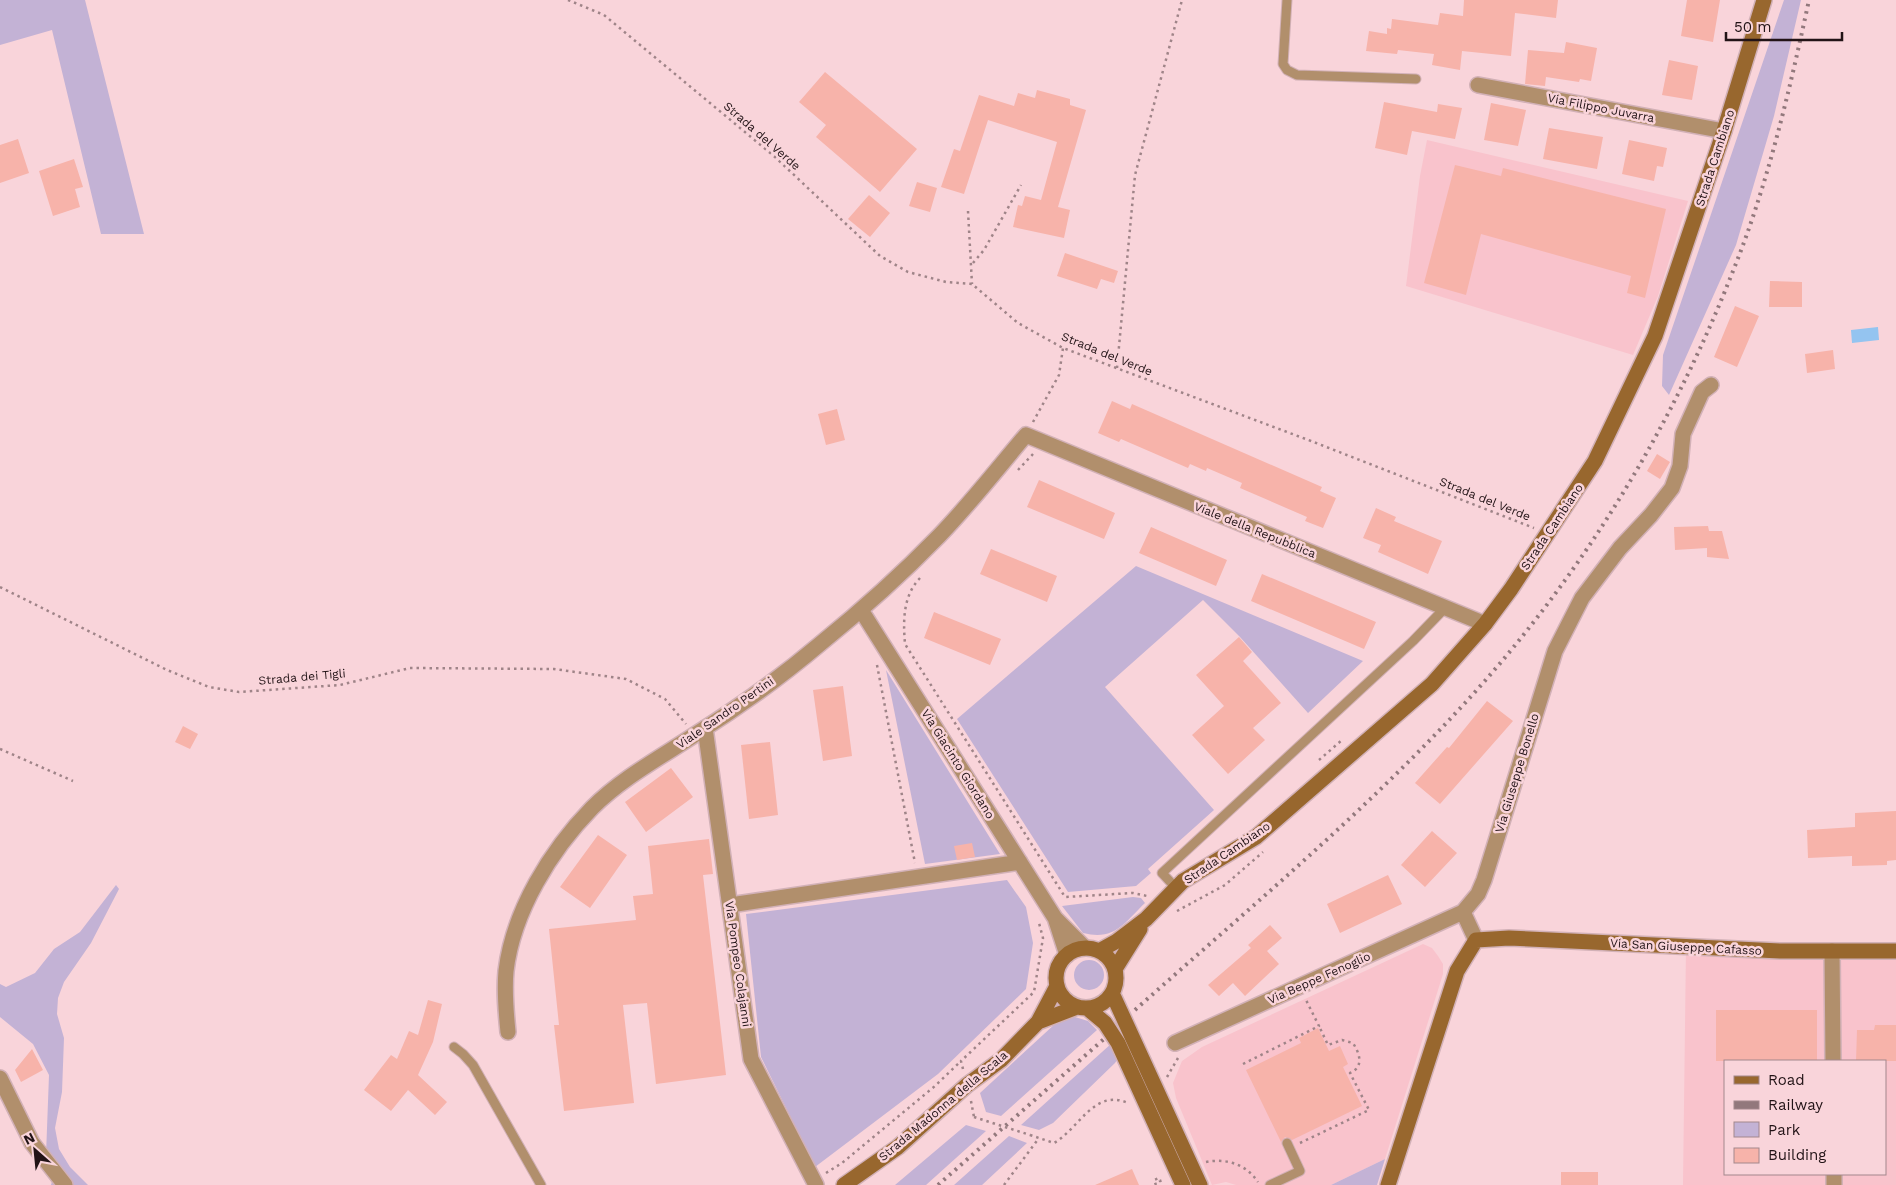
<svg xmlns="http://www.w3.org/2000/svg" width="1896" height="1185" font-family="'Work Sans',sans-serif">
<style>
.built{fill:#f9c3cc;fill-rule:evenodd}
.green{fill:#c3b2d5}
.water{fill:#94c4f0}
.building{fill:#f7b3aa}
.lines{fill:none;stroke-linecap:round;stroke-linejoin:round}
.lane-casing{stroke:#d2b1b7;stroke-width:11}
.street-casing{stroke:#d2b1b7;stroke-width:18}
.secondary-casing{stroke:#d2b1b7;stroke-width:18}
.path{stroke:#9f8488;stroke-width:2.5;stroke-dasharray:2.5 4;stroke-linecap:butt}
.lane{stroke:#b18f6c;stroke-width:9}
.street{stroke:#b18f6c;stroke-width:15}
.secondary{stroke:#98672e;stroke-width:15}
.rail{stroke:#92787c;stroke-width:4;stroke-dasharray:2.5 5;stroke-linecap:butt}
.path-bridge{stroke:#9f8488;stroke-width:2.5;stroke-dasharray:2.5 4;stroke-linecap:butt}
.labels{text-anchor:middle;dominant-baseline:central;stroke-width:5;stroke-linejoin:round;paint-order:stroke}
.street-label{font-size:12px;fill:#221316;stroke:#f9d4da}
</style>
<rect width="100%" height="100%" fill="#f9d4da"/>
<!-- built -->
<path class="built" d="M1427 140 1688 201 1658 296 1633 355 1406 286 1420 176Z
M1423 944 1432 948 1438 956 1443 964V974L1385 1159 1331 1185H1236L1226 1182 1212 1185 1176 1098 1173 1083 1182 1061 1202 1047Z
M1686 947 1896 954V1185H1683ZM1725 1061H1885V1174H1725Z"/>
<!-- green -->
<path class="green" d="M0 0H85L144 234H101L52 30 0 45Z
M1784 0H1801L1774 116 1736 245 1669 395 1662 386 1663 355Z
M1136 566 1363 661 1308 713 1240 637 1203 600 1105 687 1214 810 1148 869 1151 873 1136 886 1068 892 957 719Z
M886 670 1000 854 925 864Z
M1007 880 1026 907 1033 943 1026 989 938 1074 815 1167 761 1057 746 914Z
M116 885 119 889 91 943 64 982 58 998 57 1014 64 1038 62 1092 55 1128 59 1149 70 1167 88 1185H51L53 1178 46 1155 49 1075 33 1044 0 1017V984L6 987 35 973 54 949 80 932Z
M1133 897 1141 898 1145 903C1124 923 1115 941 1083 933L1062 906Z
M1074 975a15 15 0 1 1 30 0a15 15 0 1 1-30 0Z
M1075 1017 1088 1021 1097 1030 1001 1116 986 1112 980 1093 1056 1023Z
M1112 1043 1119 1057 1115 1063 1053 1123 1039 1130 1021 1125Z
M966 1125 986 1131 926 1185H895Z
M1009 1136 1027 1143 982 1185H954Z
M1385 1159 1377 1185H1331Z"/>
<!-- water -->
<path class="water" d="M1878 327 1879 340 1852 343 1851 330Z"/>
<!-- building -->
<path class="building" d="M1464 0H1558L1556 18 1515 13 1511 56 1462 51 1460 70 1432 65 1434 54 1398 50 1397 54 1366 51 1369 31 1387 34V28L1391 29 1392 19 1438 25 1440 13 1463 16Z
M1687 0H1720L1713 42 1681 36Z
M1566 42 1597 48 1591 81 1580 79 1579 82 1546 77 1545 86 1525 84 1528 50 1564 53Z
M1669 60 1698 66 1692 100 1662 95Z
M825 72 917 149 880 192 816 137 826 125 799 102Z
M1037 90 1070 99V105L1086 110 1058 207 1070 210 1064 238 1013 227 1018 205 1022 206 1025 196 1041 200 1057 142 988 120 964 194 941 187 954 149 960 151 979 95 1014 106 1018 93 1035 98Z
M1384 102 1437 112 1438 104 1462 108 1455 139 1412 131 1407 155 1375 148Z
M1491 103 1526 110 1518 146 1484 140Z
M1549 128 1603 137 1597 169 1543 159Z
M18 139 29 173 0 183V145Z
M1629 140 1667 148 1663 167 1657 166 1654 181 1622 174Z
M74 159 83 187 75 189 80 207 53 216 39 171Z
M1455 165 1501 176 1503 168 1666 209 1645 298 1627 293 1631 276 1481 234 1466 295 1424 283Z
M917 182 937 188 930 212 909 206Z
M869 195 890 213 870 237 848 219Z
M1065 253 1118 271 1114 283 1101 279 1097 289 1057 276Z
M1770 281 1802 282V307H1769Z
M1735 306 1759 316 1737 367 1714 357Z
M1833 350 1835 369 1807 373 1805 354Z
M1112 401 1130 409 1132 404 1322 487 1320 491 1336 498 1323 528 1305 521 1307 517 1240 488 1242 483 1207 468 1206 471 1190 464 1188 468 1121 439 1119 442 1098 433Z
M837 409 845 440 826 445 818 414Z
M1657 454 1670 462 1660 479 1647 471Z
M1039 480 1115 513 1104 539 1027 507Z
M1376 508 1396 517 1394 521 1442 541 1428 574 1378 552 1381 545 1363 538Z
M1708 526 1709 531H1722L1729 559 1707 557V548L1675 550 1674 527Z
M1151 527 1227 560 1216 586 1139 553Z
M991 549 1057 576 1047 602 980 574Z
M1262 574 1376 622 1364 649 1251 601Z
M934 612 1001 639 990 665 924 638Z
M1239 637 1252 652 1243 661 1281 703 1253 728 1265 740 1228 774 1192 735 1224 706 1196 675Z
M843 686 852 756 823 761 813 690Z
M1487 701 1513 721 1440 804 1415 783 1447 747 1449 748Z
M183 726 198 734 190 749 175 742Z
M770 742 778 815 749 819 741 745Z
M671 768 693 797 646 832 625 802Z
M1896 811V860L1887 861V865L1852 866V856L1808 858 1807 830 1855 827V813Z
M1432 831 1457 853 1425 887 1401 865Z
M598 835 627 855 590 908 560 887Z
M709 839 713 874 703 875 726 1075 656 1084 647 1003 623 1005 634 1103 564 1111 554 1025H559L549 929 636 920 633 896 653 894 648 846Z
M972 843 975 857 957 860 954 846Z
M1388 875 1402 904 1340 933 1327 904Z
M1270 925 1282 938 1267 951 1279 964 1245 996 1233 983 1219 996 1208 985 1251 948 1248 945Z
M428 1000 442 1004 433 1042 418 1075 447 1102 435 1115 408 1090 391 1111 364 1090 391 1055 397 1059 409 1031 418 1035Z
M1716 1010H1817V1061H1716Z
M1875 1025H1896V1061H1856L1857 1030H1874Z
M1318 1028 1329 1051 1340 1046 1348 1064 1343 1067 1362 1106 1292 1140 1285 1137 1281 1142 1246 1070 1301 1043 1299 1038Z
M32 1049 43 1070 21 1082 15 1070Z
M1132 1169 1139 1185H1095Z
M1561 1172H1598V1185H1561Z"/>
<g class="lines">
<!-- lane casing -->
<g class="lane-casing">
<path id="lane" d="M1287 0 1283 64 1287 70 1297 75 1416 79
M1176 888 1162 873 1413 641 1445 608
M454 1047 463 1054 473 1065 541 1185
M1270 1185 1300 1171 1287 1143"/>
</g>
<!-- street casing -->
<g class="street-casing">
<path id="street" d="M1478 85 1724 131
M861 610 1055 918 1085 948
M705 728 751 1059 816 1185
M730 905 1020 862
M1056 921 1067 955
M1476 940 1463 912 1478 894 1484 880 1555 651 1582 598 1620 548 1651 515 1672 488 1680 466 1683 434 1702 392 1711 385
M1832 951 1833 1061
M508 1032C506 1012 504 992 506 971 513 911 551 850 592 808 622 778 661 757 696 734 739 707 781 677 820 644 862 610 902 574 939 536 970 504 997 469 1026 435L1485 624
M1175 1043 1463 912
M0 1078 32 1143 65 1185
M1834 1174V1185"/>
</g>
<!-- secondary casing -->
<g class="secondary-casing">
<path id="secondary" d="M1056 978a30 30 0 1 1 60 0a30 30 0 1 1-60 0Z
M1099 951 1117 941 1146 919 1183 881 1256 837 1432 684 1485 624 1511 589 1595 461 1655 336 1724 131 1764 0
M1115 969 1140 929
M1112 993 1200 1185
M1087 1008 1105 1023 1118 1043 1183 1185
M1038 1022 1077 1007
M844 1185 898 1147 967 1085 1001 1060 1038 1022 1057 986
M1388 1185 1457 971 1476 940 1509 938 1780 951H1896"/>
</g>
<!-- path -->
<path class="path" d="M568 0 604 15 775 157 880 256 908 272 946 282 972 284 1018 323 1063 348 1311 441 1534 528
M968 211 972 284
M973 263 984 250 1021 185
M1117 368 1135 175 1182 0
M1033 422 1059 375 1063 348
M1018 470 1033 454
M920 578C903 596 903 620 905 644L1065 897 1133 893 1147 896
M0 587 167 670 209 687 239 692 340 685 410 668 554 669 626 679 665 699 686 724
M877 665 915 863
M0 749 73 781
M1319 760 1342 740
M1177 911 1225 885 1263 852
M1243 1064 1319 1026 1306 1000
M963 1069 961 1061 1034 992 1043 938 1039 923
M1167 1077 1178 1058
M971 1101 974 1117
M1030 1135 1054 1143C1079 1129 1094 1088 1128 1103
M1300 1143 1369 1110 1350 1073C1364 1067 1360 1054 1353 1043L1342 1040 1328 1045 1319 1026
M1206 1162C1226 1158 1246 1164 1258 1182
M826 1173 842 1163 935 1086 961 1061
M1004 1185 1039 1138
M1156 1185 1154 1180 1159 1178 1160 1181 1163 1180"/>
<!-- lane -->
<use href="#lane" class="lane"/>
<!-- street -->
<use href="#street" class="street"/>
<!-- secondary -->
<use href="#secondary" class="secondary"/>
<!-- rail -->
<path class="rail" d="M1135 1010C1247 910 1363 814 1465 703 1579 579 1669 433 1731 276 1767 188 1789 93 1809 0
M938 1185 1104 1039"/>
<!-- path-bridge -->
<path class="path-bridge" d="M974 1117 1030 1135"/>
</g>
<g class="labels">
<!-- street labels -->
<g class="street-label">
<text transform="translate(1601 108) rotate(11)">Via Filippo Juvarra</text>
<text transform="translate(762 136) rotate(41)">Strada del Verde</text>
<text transform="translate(1715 158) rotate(-72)">Strada Cambiano</text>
<text transform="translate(1107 354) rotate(22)">Strada del Verde</text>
<text transform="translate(1485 499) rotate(22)">Strada del Verde</text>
<text transform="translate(1552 527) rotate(-56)">Strada Cambiano</text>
<text transform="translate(1255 530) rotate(22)">Viale della Repubblica</text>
<text transform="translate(302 677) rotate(-5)">Strada dei Tigli</text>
<text transform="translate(725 713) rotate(-35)">Viale Sandro Pertini</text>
<text transform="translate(958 764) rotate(58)">Via Giacinto Giordano</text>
<text transform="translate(1517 773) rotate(-73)">Via Giuseppe Bonello</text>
<text transform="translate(1227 853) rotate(-34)">Strada Cambiano</text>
<text transform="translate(1686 947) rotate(3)">Via San Giuseppe Cafasso</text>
<text transform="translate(738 964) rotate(82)">Via Pompeo Colajanni</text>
<text transform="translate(1319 978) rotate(-24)">Via Beppe Fenoglio</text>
<text transform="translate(943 1106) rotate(-40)">Strada Madonna della Scala</text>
</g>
</g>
<!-- legend -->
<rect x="1724" y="1060" width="162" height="115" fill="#f9d4da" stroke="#a3878c"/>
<rect x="1734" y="1076" width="25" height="8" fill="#98672e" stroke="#a3878c"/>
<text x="1768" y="1085" font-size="15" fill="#221316">Road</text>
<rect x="1734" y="1101" width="25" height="8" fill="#92787c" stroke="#a3878c"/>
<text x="1768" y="1110" font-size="15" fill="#221316">Railway</text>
<rect x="1734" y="1122" width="25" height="15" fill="#c3b2d5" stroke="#a3878c"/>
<text x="1768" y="1135" font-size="15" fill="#221316">Park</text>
<rect x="1734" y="1148" width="25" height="15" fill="#f7b3aa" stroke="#a3878c"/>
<text x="1768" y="1160" font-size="15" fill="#221316">Building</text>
<!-- north arrow -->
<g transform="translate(35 1150) rotate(333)" stroke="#f9d4da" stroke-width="4" paint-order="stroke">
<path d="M0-4L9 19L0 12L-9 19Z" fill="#221316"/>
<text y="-8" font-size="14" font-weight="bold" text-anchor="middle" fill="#221316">N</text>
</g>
<!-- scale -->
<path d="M1726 32v8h116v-8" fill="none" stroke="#221316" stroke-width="2.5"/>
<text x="1734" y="32" font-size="15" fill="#221316" stroke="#f9d4da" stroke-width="4" paint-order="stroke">50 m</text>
</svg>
